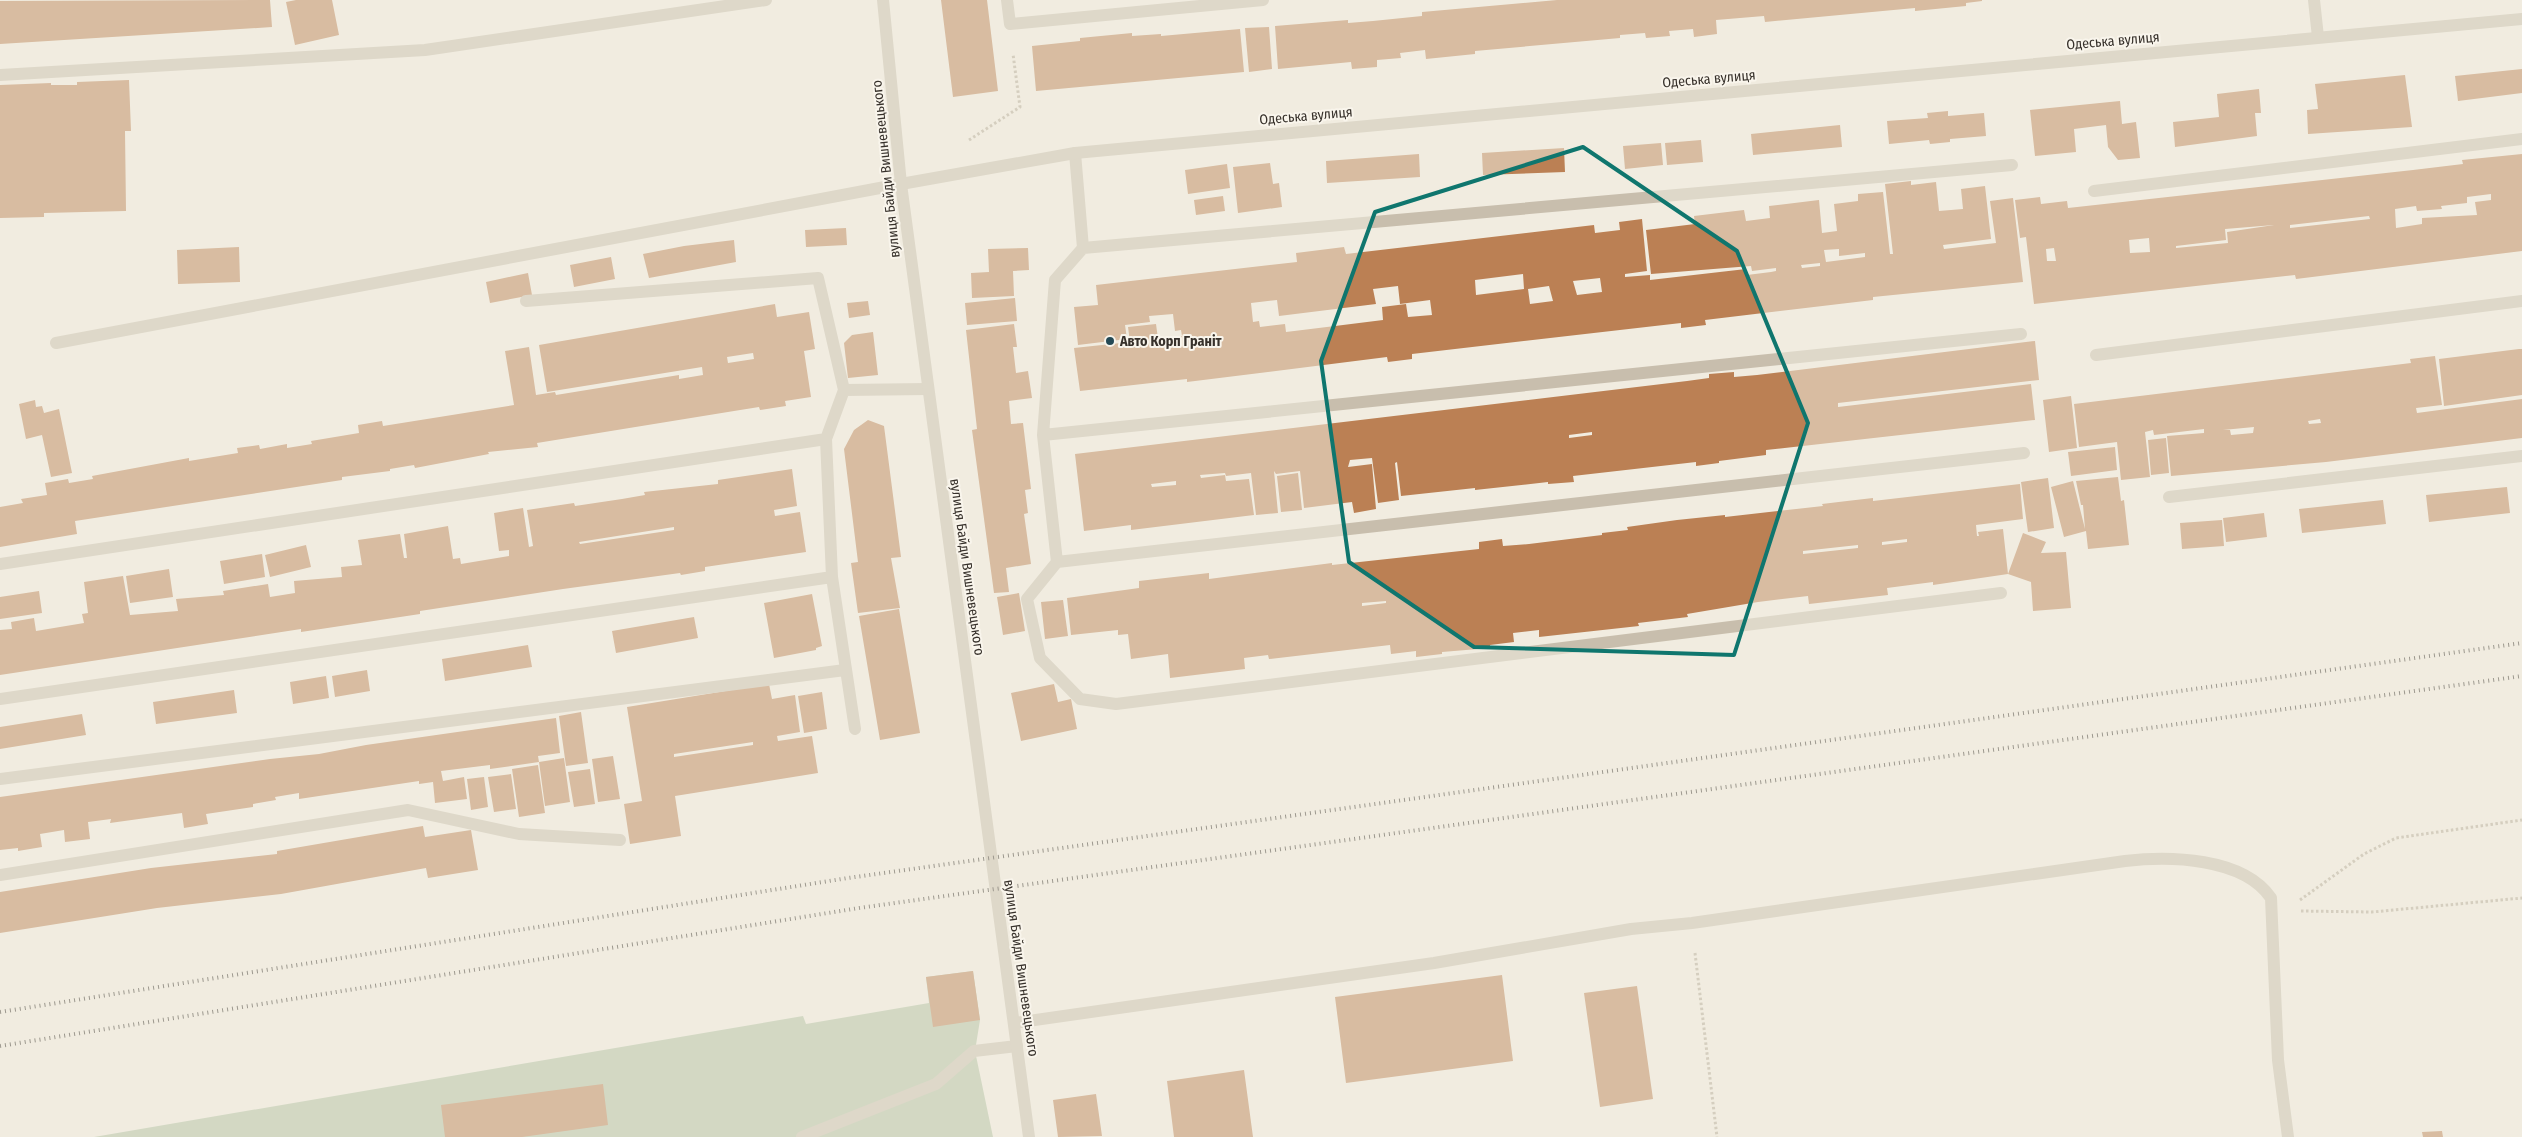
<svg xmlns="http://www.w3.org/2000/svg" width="2522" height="1137" font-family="'Fira Sans Condensed',sans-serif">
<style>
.green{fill:#afbfa1}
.building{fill:#bb8054;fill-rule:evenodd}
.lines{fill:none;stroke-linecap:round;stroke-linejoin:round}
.path{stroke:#b4a997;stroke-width:3;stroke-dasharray:2.5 2.5;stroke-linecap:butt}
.service{stroke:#c8bead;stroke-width:12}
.minor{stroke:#c8bead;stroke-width:12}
.tertiary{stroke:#c8bead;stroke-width:12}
.rail{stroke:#37312b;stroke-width:4;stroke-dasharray:1 4;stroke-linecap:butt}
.marked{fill:none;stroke:#0f766e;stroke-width:4;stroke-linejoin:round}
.poi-dot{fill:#244955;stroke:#f9f5ec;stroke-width:2}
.labels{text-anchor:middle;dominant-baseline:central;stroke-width:4;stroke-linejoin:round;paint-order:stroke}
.street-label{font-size:14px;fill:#37312b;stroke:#f9f5ec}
.poi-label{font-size:14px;font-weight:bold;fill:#37312b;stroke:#f9f5ec;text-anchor:start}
</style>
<rect width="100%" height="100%" fill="#f1ece0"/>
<!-- green -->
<path class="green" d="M973 971 980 1020 975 1051 993 1137H94L803 1016 806 1024 929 1003 926 977Z"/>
<!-- building -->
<path class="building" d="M270 0 272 27 0 44V1Z
M296 0H332L339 35 295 45 286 2Z
M941 0H987L998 91 953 97Z
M1557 0H1982V1L1966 3V6L1915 11V8L1765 22 1764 16 1716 20 1717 34 1694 37 1693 29 1669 31 1670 36 1646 38 1645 33 1620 35V38L1475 51V54L1426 59 1425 50 1400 53 1401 58 1377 60V67L1352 69 1351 62 1278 69 1275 26 1348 20V23L1373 21 1422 16V12Z
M1269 27 1272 69 1249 72 1245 28Z
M1240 29 1244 72 1036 91 1032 46 1080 41V38L1132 33V36L1161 34V36Z
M2522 69V93L2458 101 2455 76Z
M2405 75 2412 127 2308 134 2307 110 2318 109 2315 84Z
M129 80 131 131H125L126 211 44 213V217L0 218V85L51 83V85H77V82Z
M2259 89 2261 113H2255L2257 136 2175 147 2173 122 2219 117 2217 94Z
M2120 101 2122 124 2136 122 2140 158 2118 160 2108 147 2106 125 2074 129 2076 152 2035 156 2030 110Z
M1948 111V116L1984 113 1986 136 1950 139V142L1930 144 1929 140 1889 144 1887 121 1928 118 1927 113Z
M1840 125 1842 147 1753 155 1751 134Z
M1701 140 1703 162 1667 165 1665 143Z
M1661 143 1663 165 1625 169 1623 146Z
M1564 148 1565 172 1483 175 1482 153Z
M1419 154 1420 177 1327 183 1326 161Z
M2522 154V251L2296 279 2295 275 2034 304 2026 237 2020 238 2015 200 2040 197 2041 204 2067 201 2068 208 2413 170 2463 164 2462 160ZM2491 194V200L2475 202 2477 215 2422 218V224L2396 228 2395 209 2416 206 2417 211 2442 209 2441 206 2467 203V197ZM2369 216 2370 219 2290 228V225ZM2274 225 2227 232 2228 243 2176 248V246L2226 240 2225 229ZM2149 238 2150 252 2130 253 2129 240ZM2054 248 2056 261H2047L2046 249Z
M1270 163 1273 184 1279 183 1282 207 1238 213 1233 167Z
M1227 164 1230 188 1188 194 1185 170Z
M1911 181V185L1936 182 1939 211 1963 209 1961 189 1985 186 1991 239 1943 245 1944 249 1996 243 1990 201 2013 198 2023 282 1873 297V300L1705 320 1706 325 1681 328V323L1412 354V359L1388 362 1387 357 1187 382V379L1080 391 1074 348 1130 342 1128 327 1156 324 1158 339 1182 336 1181 330 1175 331 1173 314 1149 316 1150 322 1125 325 1127 339 1078 345 1074 307 1098 305 1096 285 1297 262 1296 253 1344 247 1346 254 1594 225 1595 233 1620 230 1619 222 1642 219 1647 271 1625 274V277L1650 275V280L1746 269 1747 275 1771 272 1776 271V268L1752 271 1751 266 1651 274 1646 230 1695 224 1694 216 1744 210 1746 221 1770 218 1769 206 1819 200 1822 233 1837 231 1834 204 1858 201V194L1883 192 1890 254H1893L1885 184ZM1839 249V256L1865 253V257L1826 262 1824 250ZM1820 263V266L1802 268 1801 265ZM1523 274 1524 289 1476 295 1475 280ZM1600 278 1602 292 1577 295 1573 281ZM1398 286 1400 304 1430 300 1432 315 1408 317 1406 304 1382 307 1383 320 1335 326 1286 332 1285 324 1260 327 1259 321 1253 322 1251 303 1277 300 1279 316 1376 304 1373 289ZM1549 286 1553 301 1530 304 1528 289Z
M1223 196 1225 211 1196 215 1194 200Z
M846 228 847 245 806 247 805 230Z
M734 240 736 262 649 278 643 254 684 246Z
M239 247 240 282 178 284 177 250Z
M1028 248 1029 270 1013 271 1014 296 972 298 971 273 989 272 988 249Z
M611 257 615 279 574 287 570 265Z
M528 273 532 295 490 303 486 282Z
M1015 298 1017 321 967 325 965 303Z
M868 301 870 315 849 318 847 303Z
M775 304 777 317 809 312 815 349 804 351 811 397 785 401 786 406 760 410 759 407 734 411 537 443 538 447 488 452 489 454 415 468 414 465 390 469V471L342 477V480L75 521 77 534 0 547V507L23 503 21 499 47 495 45 483 68 479 69 483 93 479 92 476 189 458V461L238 453 237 448 259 445 260 449 287 444V448L312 444 311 441 359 433 358 425 382 421 383 426 514 405 505 351 529 347 536 395 555 392 556 395 679 375V379L703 375 702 367 547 392 539 345ZM753 353 754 359 728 363 727 357Z
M1014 324 1017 347H1013L1016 373 1028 371 1032 398 1009 401 1011 424 1023 423 1031 489 1025 490 1028 513 1024 514 1031 564 1006 568 1009 592 994 593 972 430 977 429 966 330Z
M873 332 878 375 848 378 844 343 852 335Z
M2035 341 2039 380 1838 403V407L2031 384 2035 420 1766 450V455L1719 461V463L1696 466V462L1573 476 1574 482 1548 484V482L1475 490V488L1401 496 1397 462 1395 463 1399 500 1378 503 1372 458 1350 460 1348 467 1372 464 1376 509 1354 513 1352 502 1304 508 1300 471 1276 474 1274 471 1278 513 1256 515 1251 473 1226 476 1225 473 1200 475 1201 478 1225 475 1226 481 1249 479 1254 515 1131 530V525L1084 531 1075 454 1687 381 1709 378V374L1734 372V377L1757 375ZM1592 432V435L1569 438V435ZM1176 481V485L1152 487 1151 484Z
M2519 349H2522V395L2444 406 2439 359Z
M2435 356 2442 405 2416 408 2417 413 2522 399V438L2326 462 2171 476 2167 436 2204 433V429L2154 435 2153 430 2145 432 2150 477 2121 480 2117 442 2079 447 2074 404 2411 363 2410 359ZM2320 419 2321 423 2309 424 2308 421ZM2254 427 2253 433 2231 435 2230 430H2223Z
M2071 396 2077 448 2049 452 2043 400Z
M35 400 36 407 42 406 44 413 59 409 72 473 51 477 42 435 26 439 19 404Z
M868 420 884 426 901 557 891 558 900 608 858 613 851 563 858 562 844 449 854 430Z
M2166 438 2169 473 2151 475 2148 440Z
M2115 447 2117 470 2071 476 2068 452Z
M792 469 797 506 774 510 775 516 800 512 806 552 705 567V571L681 575 680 573 563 589 420 611V614L301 632V629L0 675V630L12 629 11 622 34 618 36 631 84 623 82 614 88 613 84 582 123 576 130 615 178 611 176 599 224 595 223 591 268 584 270 597 295 593 294 581 342 577 341 567 362 565 358 540 400 534 404 558H407L404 534 448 526 453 559 460 558 461 564 509 556V550L499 551 494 513 523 508 529 547 533 546 527 510 574 503 575 506 622 499 645 495 644 492 718 484V480ZM674 527V530L580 544 579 542Z
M1298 473 1302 510 1281 512 1277 476Z
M2118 477 2121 501 2124 500 2129 545 2088 549 2086 531 2064 537 2051 487 2073 481 2085 529 2083 505H2081L2076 481Z
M2048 478 2054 528 2028 532 2021 482Z
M2020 484 2023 519 1976 525 1977 536H1979L1978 532 2003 529 2008 574 1933 585V582L1887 588 1888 595 1809 604 1808 596 1758 602 1687 614 1688 617 1638 623 1639 626 1539 637V630L1513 633 1514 642 1490 645V648L1442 652V654L1416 657V651L1391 654 1390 645 1269 659 1268 655 1244 658 1245 669 1170 678 1168 654 1131 659 1128 634 1118 635V630L1071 635 1067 598 1139 588V581L1209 573V579L1332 563V565L1479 549V542L1502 539 1503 546 1529 544 1602 535V533L1628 530 1627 527 1677 520 1725 515V517L1823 506 1822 504 1847 501 1873 498V501ZM1907 539V542L1882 545V542ZM1858 545V548L1803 554V551ZM1386 601V603L1362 606V603Z
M2507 487 2510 513 2429 522 2426 495Z
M2383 500 2386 524 2302 533 2299 509Z
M2264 513 2267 537 2226 542 2223 518Z
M2222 520 2224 546 2182 549 2180 523Z
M2023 533 2046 542 2041 553 2066 552 2071 608 2033 611 2031 582 2008 574Z
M306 545 311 567 270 577 265 555Z
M262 554 265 577 224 584 220 561Z
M169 569 173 597 130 603 126 576Z
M39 591 42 613 0 619V597Z
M1019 593 1025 631 1003 635 997 597Z
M812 594 822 646 816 648V650L774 658 764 603Z
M1063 600 1068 636 1045 639 1041 602Z
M899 609 920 733 880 740 859 616Z
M694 617 698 638 616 653 612 631Z
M528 645 532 667 445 681 442 659Z
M367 670 370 691 335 697 332 676Z
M326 676 329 698 293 704 290 682Z
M769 684 772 699 795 695 800 732 777 736 778 741 812 736 818 773 675 796 681 836 630 844 624 804 642 801 627 707ZM753 742V745L674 757V754Z
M1054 684 1058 702 1071 699 1077 729 1021 741 1011 693Z
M234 690 237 713 156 724 153 702Z
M822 692 827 729 804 733 798 696Z
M581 712 588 763 566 766 559 716Z
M82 714 86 735 0 749V727Z
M556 718 560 753 538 756 539 762 490 769V765L441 771 443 781 464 777 467 799 435 803 433 782 419 784V781L299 799V793L275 797 276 800 253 804V807L206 814 208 824 184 828 182 813 110 823 111 819 88 822 90 839 65 842 64 830 40 834 42 847 18 851V848L0 850V797L270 759 319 754 366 745Z
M613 756 620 799 598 802 592 759Z
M564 758 570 802 545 806 539 762Z
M538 765 545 813 519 817 512 769Z
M590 769 595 804 574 807 568 772Z
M511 774 516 809 494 812 488 777Z
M484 777 488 807 471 810 467 779Z
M423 826 425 837 471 830 478 870 428 878 426 868 281 894 157 908 0 933V892L151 868 277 854V851Z
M973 971 980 1020 933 1027 926 977Z
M1502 975 1513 1061 1346 1083 1335 997Z
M1637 986 1653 1099 1600 1107 1584 993Z
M1244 1070 1253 1137H1174L1167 1081Z
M603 1084 608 1125 522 1137H445L441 1105Z
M1096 1094 1102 1136 1058 1137 1053 1100Z
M2442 1131 2443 1137H2423L2422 1132Z"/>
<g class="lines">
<!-- path -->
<path class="path" d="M969 140 1020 107 1013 54
M2300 900 2364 854 2396 838 2522 820
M2301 911 2372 912 2522 898
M1695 953 1717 1137"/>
<!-- service -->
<path class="service" d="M1007 0 1010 24 1263 0
M2314 0 2318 37
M0 75 425 50 766 0
M1075 153 1083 248
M2094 191 2522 139
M526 301 818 278 844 390 928 389
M56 343 901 184
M2096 355 2522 301
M1043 435 2021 334
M826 439 832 577 855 729
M2169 497 2522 456
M1057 562 1043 435 1055 280 1083 248 2012 165
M0 564 826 439 844 390
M2001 593 1116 704 1080 699 1040 658 1027 599 1057 562 2024 453
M0 699 832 577
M0 779 845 670
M0 875 408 810 519 834 620 840
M1014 1023 1434 963 1631 929 1692 923 2125 861C2169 856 2243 857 2271 898L2278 1060 2288 1137
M802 1137 936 1084 974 1051 1017 1046"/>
<!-- minor -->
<path class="minor" d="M901 184 1075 153 2522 19"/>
<!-- tertiary -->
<path class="tertiary" d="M883 0 901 184 1029 1137"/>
<!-- rail -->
<path class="rail" d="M0 1012 848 878 2522 643
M0 1046 859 908 2522 676"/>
</g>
<!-- marked area -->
<path d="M0 0H2522V1137H0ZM1583 147 1737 251 1808 423 1734 655 1474 647 1349 562 1321 361 1375 212Z" fill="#f1ece0" fill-opacity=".55" fill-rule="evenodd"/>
<path class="marked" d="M1583 147 1737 251 1808 423 1734 655 1474 647 1349 562 1321 361 1375 212Z"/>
<!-- markers -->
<circle class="poi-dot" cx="1110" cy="341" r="5"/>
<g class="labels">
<!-- street labels -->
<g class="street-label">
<text transform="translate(2113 41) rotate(-5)">Одеська вулиця</text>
<text transform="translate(1709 79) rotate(-5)">Одеська вулиця</text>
<text transform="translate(1306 116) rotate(-5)">Одеська вулиця</text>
<text transform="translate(886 169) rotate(-96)">вулиця Байди Вишневецького</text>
<text transform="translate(967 567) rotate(82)">вулиця Байди Вишневецького</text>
<text transform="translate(1021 968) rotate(82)">вулиця Байди Вишневецького</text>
</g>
<!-- poi labels -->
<g class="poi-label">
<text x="1120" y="341">Авто Корп Граніт</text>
</g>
</g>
</svg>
